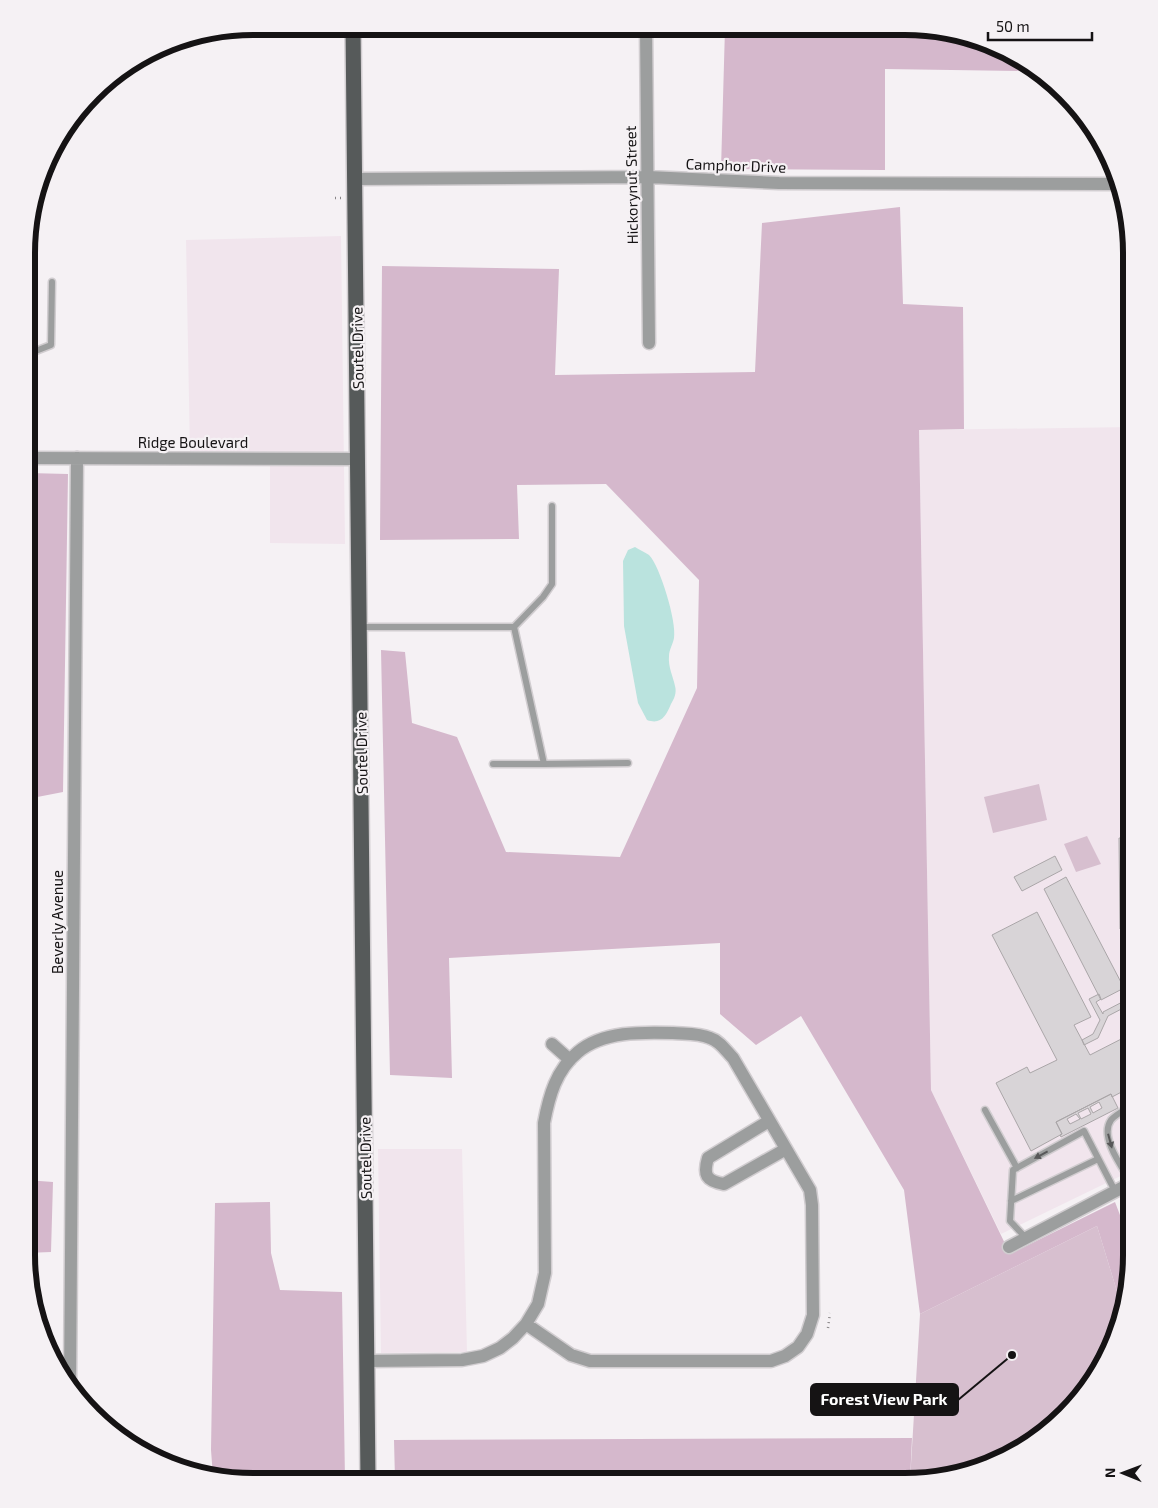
<svg xmlns="http://www.w3.org/2000/svg" width="1158" height="1508" font-family="'Exo 2',sans-serif">
<style>
.built{fill:#f1e5ed}
.green{fill:#d7bfcf}
.forest{fill:#d5b8cc}
.water{fill:#bae3de}
.building{fill:#d8d4d7;stroke:#aaa6a8;fill-rule:evenodd}
.lines{fill:none;stroke-linecap:round;stroke-linejoin:round}
.lane-casing{stroke:#d1cdd0;stroke-width:9}
.street-casing{stroke:#d1cdd0;stroke-width:15}
.primary-casing{stroke:#d1cdd0;stroke-width:18}
.path{stroke:#898688;stroke-width:2.5;stroke-dasharray:1 4;stroke-linecap:butt}
.lane{stroke:#9c9e9e;stroke-width:6}
.street{stroke:#9c9e9e;stroke-width:12}
.primary{stroke:#565a5a;stroke-width:15}
.oneway{fill:#585859}
.labels{text-anchor:middle;dominant-baseline:central;stroke-width:4.5;stroke-linejoin:round;paint-order:stroke}
.street-label{font-size:15px;fill:#151314;stroke:#f5f1f4}
.rim{fill:none;stroke:#151314;stroke-width:6}
.leader{fill:none;stroke:#151314;stroke-width:2}
.callout-dot{fill:#151314;stroke:#f5f1f4;stroke-width:2}
.callout{fill:#151314;stroke:#151314;stroke-width:2}
.callout-label{font-size:16px;text-anchor:middle;font-weight:bold;fill:#fff}
</style>
<rect width="100%" height="100%" fill="#f5f1f4"/>
<!-- built -->
<path class="built" d="M341 236 345 544 270 543V452H190L186 240Z
M1132 427 1131 1171 1001 1234 931 1090 919 430Z
M378 1149H462L467 1352 381 1353Z"/>
<!-- green -->
<path class="green" d="M1039 784 1047 820 993 833 984 797Z
M1087 836 1101 864 1076 872 1064 844Z
M1097 1226 1123 1311 1120 1328 1094 1381 1055 1425 1006 1458 910 1481 920 1314Z"/>
<!-- forest -->
<path class="forest" d="M725 28H935L992 43 1025 63V71L885 69V170L721 169Z
M900 207 903 304 963 307 964 429 919 430 931 1090 1010 1254 1115 1202 1131 1244V1270L1123 1311 1097 1226 920 1314 904 1190 801 1016 756 1045 720 1014V943L449 958 452 1078 390 1075 381 650 405 652 412 723 457 737 506 852 620 857 697 688 699 580 606 484 517 485 519 539 380 540 382 266 559 269 555 375 755 372 762 223Z
M28 473 68 474 63 792 27 799Z
M26 1180 53 1182 51 1252 26 1253Z
M270 1202 271 1253 280 1290 342 1292 345 1480H223L213 1476 211 1450 215 1203Z
M912 1438 910 1481 906 1482 395 1480 394 1440Z"/>
<!-- water -->
<path class="water" d="M635 547C639 550 645 552 649 555 660 566 677 622 674 638 673 644 669 650 669 656 668 667 673 676 675 686 677 693 674 699 671 704 666 716 661 725 647 720L638 703 624 626 623 561 628 550Z"/>
<!-- building -->
<path class="building" d="M1119 838H1131V947H1127L1126 929H1120Z
M1055 856 1062 870 1022 891 1014 877Z
M1066 877 1124 988 1101 1000 1044 889Z
M1037 912 1091 1017 1074 1025 1090 1055 1131 1034V1087L1112 1097 1111 1094 1056 1122 1062 1134 1031 1151 996 1083 1027 1067 1030 1073 1057 1060 992 935Z
M1130 947H1131V970L1130 971Z
M1130 979 1131 981V1004L1108 1016 1098 1038 1084 1045 1082 1040 1093 1034 1100 1020 1089 999 1099 994 1101 999 1096 1002 1103 1014V1012L1130 998Z
M1111 1094 1118 1108 1061 1137 1060 1135 1062 1134 1056 1122ZM1099 1102 1102 1108 1093 1113 1090 1107ZM1088 1108 1091 1114 1081 1119 1078 1113ZM1076 1114 1080 1119 1070 1124 1067 1119Z"/>
<g class="lines">
<!-- lane casing -->
<g class="lane-casing">
<path id="lane" d="M28 354 51 345 52 282
M359 627H514L544 764 628 763
M514 627 543 597 552 584V506
M493 764H544
M985 1110 1017 1168
M1131 1182C1122 1167 1099 1137 1111 1120 1116 1114 1125 1110 1131 1106
M1011 1201 1098 1159
M1026 1238 1010 1221 1013 1170 1084 1131 1115 1191"/>
</g>
<!-- street casing -->
<g class="street-casing">
<path id="street" d="M646 27 649 343
M355 179 648 177 779 183 1116 184
M28 458 358 459
M552 1044 570 1060
M769 1121 708 1158C703 1175 706 1181 724 1184L786 1149
M1009 1247 1131 1183
M367 1361 462 1360 483 1356 500 1348 513 1338 526 1324 538 1304 545 1273 544 1123C549 1096 556 1070 578 1052 603 1031 642 1032 673 1033 685 1034 699 1033 710 1038 720 1041 726 1051 733 1058L810 1190 812 1205 813 1315 807 1334 798 1347 785 1356 771 1361H590L571 1355 526 1324
M70 1386 77 458"/>
</g>
<!-- primary casing -->
<g class="primary-casing">
<path id="primary" d="M353 27 368 1480"/>
</g>
<!-- path -->
<path class="path" d="M335 198H341
M828 1328 830 1313"/>
<!-- lane -->
<use href="#lane" class="lane"/>
<!-- street -->
<use href="#street" class="street"/>
<!-- primary -->
<use href="#primary" class="primary"/>
</g>
<!-- one-way arrows -->
<defs><path id="oneway-solid" d="M-6-.8H1V-3.2L6.5 0L1 3.2V.8H-6Z" transform="scale(1.25)"/></defs>
<g class="oneway">
<use href="#oneway-solid" transform="translate(1110 1141) rotate(75)"/>
<use href="#oneway-solid" transform="translate(1041 1155) rotate(152)"/>
</g>
<g class="labels">
<!-- street labels -->
<g class="street-label">
<text transform="translate(736 165) rotate(2)">Camphor Drive</text>
<text transform="translate(631 185) rotate(-91)">Hickorynut Street</text>
<text transform="translate(357 348) rotate(-91)">Soutel Drive</text>
<text x="193" y="442">Ridge Boulevard</text>
<text transform="translate(361 753) rotate(-91)">Soutel Drive</text>
<text transform="translate(57 922) rotate(-90)">Beverly Avenue</text>
<text transform="translate(365 1158) rotate(-91)">Soutel Drive</text>
</g>
</g>
<!-- crop -->
<path d="M0 0H1158V1508H0ZM253 35H905A218 218 0 0 1 1123 253V1255A218 218 0 0 1 905 1473H253A218 218 0 0 1 35 1255V253A218 218 0 0 1 253 35Z" fill="#f5f1f4" fill-rule="evenodd"/>
<path class="rim" d="M253 35H905A218 218 0 0 1 1123 253V1255A218 218 0 0 1 905 1473H253A218 218 0 0 1 35 1255V253A218 218 0 0 1 253 35Z"/>
<!-- callouts -->
<path class="leader" d="M1012 1355L958 1400"/>
<circle class="callout-dot" cx="1012" cy="1355" r="5"/>
<rect class="callout" x="811" y="1384" width="147" height="31" rx="5"/>
<g class="callout-label">
<text x="884" y="1405">Forest View Park</text>
</g>
<!-- north arrow -->
<g transform="translate(1123 1473) rotate(271)" stroke="#f5f1f4" stroke-width="4" paint-order="stroke">
<path d="M0-4L9 19L0 12L-9 19Z" fill="#151314"/>
<text y="-8" font-size="14" font-weight="bold" text-anchor="middle" fill="#151314">N</text>
</g>
<!-- scale -->
<path d="M988 32v8h104v-8" fill="none" stroke="#151314" stroke-width="2.5"/>
<text x="996" y="32" font-size="15" fill="#151314" stroke="#f5f1f4" stroke-width="4" paint-order="stroke">50 m</text>
</svg>
